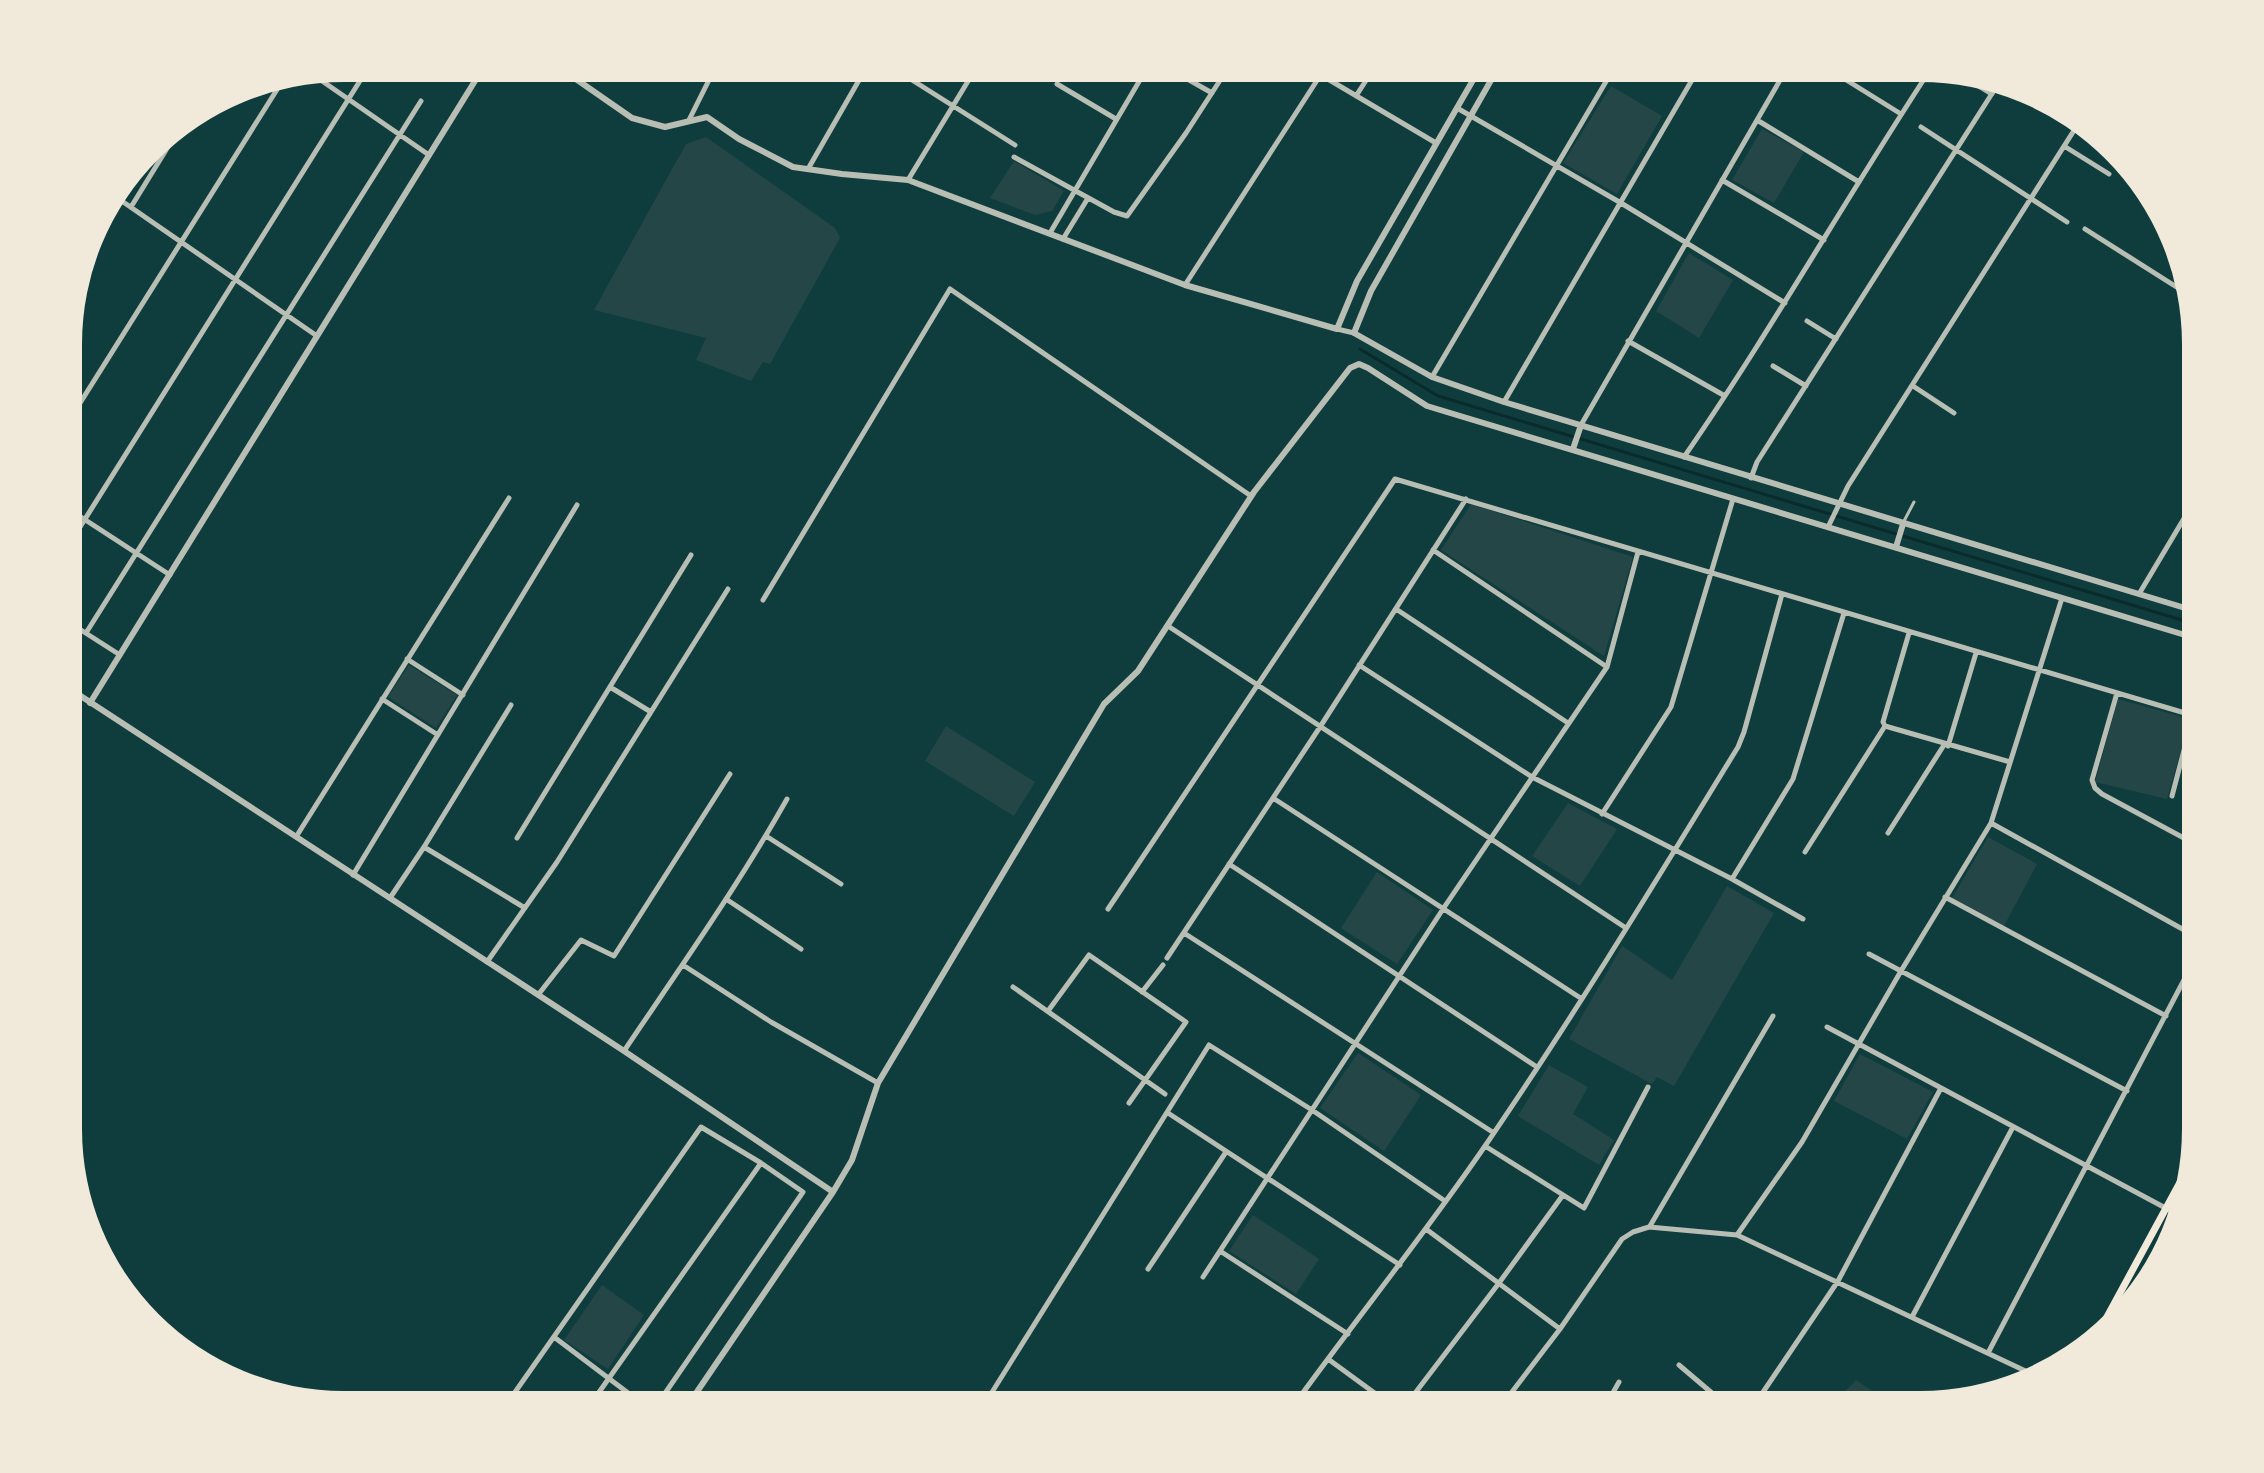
<svg xmlns="http://www.w3.org/2000/svg" width="2264" height="1473" font-family="'IBM Plex Sans',sans-serif">
<style>
.green{fill:#244646}
.lines{fill:none;stroke-linecap:round;stroke-linejoin:round}
.stream{stroke:#0a2a2b;stroke-width:3}
.service{stroke:#b8beb3;stroke-width:3}
.minor{stroke:#b8beb3;stroke-width:5}
.tertiary{stroke:#b8beb3;stroke-width:6}
.secondary{stroke:#f1e9da;stroke-width:7}
</style>
<rect width="100%" height="100%" fill="#0f3d3e"/>
<!-- green -->
<path class="green" d="M1611 86 1662 116 1617 194 1563 163Z
M1762 129 1804 152 1774 203 1732 180Z
M706 137 835 228 840 238 770 364 763 362 751 381 696 360 706 338 594 310 686 144Z
M1014 161 1064 191 1052 211 1035 215 990 198Z
M1689 253 1733 280 1699 338 1656 311Z
M1471 504 1633 557 1604 656 1441 550Z
M409 665 457 695 436 728 388 697Z
M2118 699 2190 719 2167 799 2095 782Z
M946 726 1035 782 1014 816 925 761Z
M1568 803 1617 829 1580 886 1532 856Z
M1988 837 2037 864 2004 926 1952 898Z
M1377 872 1433 910 1397 964 1341 928Z
M1727 886 1774 913 1674 1086 1657 1077 1652 1084 1569 1039 1622 946 1672 980Z
M1358 1053 1421 1095 1384 1151 1320 1108Z
M1860 1054 1933 1092 1907 1139 1834 1101Z
M1549 1065 1588 1087 1573 1114 1614 1140 1599 1165 1518 1116Z
M1253 1215 1319 1259 1296 1294 1229 1251Z
M602 1285 644 1315 608 1369 564 1340Z
M1856 1380 1891 1404H1842L1836 1401Z"/>
<g class="lines">
<!-- stream -->
<path class="stream" d="M1360 349 1438 396 2195 624
M2129 1302 2166 1230"/>
<!-- service -->
<path class="service" d="M1903 523 1914 502"/>
<!-- minor -->
<path class="minor" d="M893 68 1015 145
M1168 68 1212 93
M1827 68 1901 114
M312 74 429 155
M1321 75 1436 143
M1961 75 1992 94
M1057 84 1116 119
M1356 96 1374 68
M1457 108 1621 203 1785 303
M689 120 715 68
M1757 120 1859 182
M1921 127 2067 222
M2064 146 2109 174
M1014 157 1114 212 1127 216 1186 133 1228 68
M808 169 866 68
M908 180 976 68
M1722 180 1824 240
M116 197 317 336
M131 207 182 124
M2085 229 2186 293
M1050 233 1147 68
M1063 239 1088 198
M1185 285 1325 68
M1807 321 1836 339
M1337 329 1354 333
M1628 341 1725 396
M1773 366 1806 386
M1432 377 1614 68
M1913 386 1954 413
M1504 402 1699 68
M70 419 283 80
M1581 425 1787 68
M1684 457C1771 331 1846 198 1930 70
M1751 478 1757 462 2000 81
M70 510 170 575
M1828 527 1848 486 2080 121
M70 543 368 68
M1433 550 1607 667
M2139 594 2195 500
M763 600 950 289 1251 496
M2186 608 2195 593
M1396 609 1568 723
M70 623 120 655
M1168 626 1626 928
M86 633 421 101
M407 659 463 695
M1359 665 1532 777 1732 879 1803 919
M610 687 651 712
M2117 693 2092 780 2095 788 2102 794 2195 844
M382 699 438 735
M1885 726 2010 762
M1948 746 1976 653
M2172 796 2193 716
M1273 798 1582 999
M1602 814 1671 707 1733 499
M1991 823 2195 936
M1888 833 1944 745
M766 836 841 884
M296 837 509 498
M517 838 691 555
M424 847 525 908
M1805 852 1885 726 1883 722 1909 633
M1229 864 1537 1067
M353 875 577 505
M1732 879 1793 779 1844 613
M1945 897 2166 1016
M390 898 424 847 511 705
M726 899 801 949
M1108 909 1395 479 2195 716
M1184 933 1494 1133
M1869 954 2127 1091
M1167 958 1320 727 1466 499
M487 962 557 862 728 589
M683 965 771 1022 878 1083
M1013 987 1165 1094
M1142 992 1163 965
M538 995 581 940 614 956 730 774
M1048 1011 1089 955 1186 1022 1129 1103
M1827 1027 2173 1212
M624 1051C680 968 738 886 787 799
M1168 1113 1400 1265
M1485 1146 1584 1208 1648 1087
M1650 1226 1773 1016
M1426 1229 1560 1329
M1737 1235 1802 1142 1901 971 1991 823 2062 598
M1220 1251 1348 1334
M1148 1269 1226 1152
M1203 1277 1443 909 1607 667 1638 552
M1912 1317 2013 1127
M554 1337 644 1405
M1988 1353 2195 959
M1328 1359 1391 1405
M1679 1365 1726 1405
M1755 1404 1838 1281 1941 1088
M506 1405 701 1127 761 1163 803 1192 657 1405
M590 1405 761 1163
M984 1405 1209 1045 1312 1110 1445 1201
M1294 1405C1357 1318 1424 1235 1485 1146 1574 1016 1656 881 1738 747L1744 732 1782 594
M1406 1405 1499 1283 1563 1195
M1502 1405 1560 1329 1622 1239 1633 1232 1649 1227 1737 1235 2034 1375
M1606 1405 1619 1382"/>
<!-- tertiary -->
<path class="tertiary" d="M560 68 632 118 665 127 707 117 739 139 793 167 842 174 908 180 1185 285 1337 329 1357 281 1480 68
M1498 68 1371 291 1354 333 1432 377 1504 402 2195 611
M1573 449 1581 425
M1896 547 1903 524
M70 689 624 1051 833 1192
M90 703 483 68
M688 1405 833 1192 852 1160 878 1083 1104 704 1138 671 1254 492 1350 368 1359 364 1368 368 1427 406 2195 638"/>
<!-- secondary -->
<path class="secondary" d="M2101 1328 2190 1164"/>
</g>
<!-- crop -->
<path d="M0 0H2264V1473H0ZM344 82H1920A262 262 0 0 1 2182 344V1129A262 262 0 0 1 1920 1391H344A262 262 0 0 1 82 1129V344A262 262 0 0 1 344 82Z" fill="#f1e9da" fill-rule="evenodd"/>
</svg>
